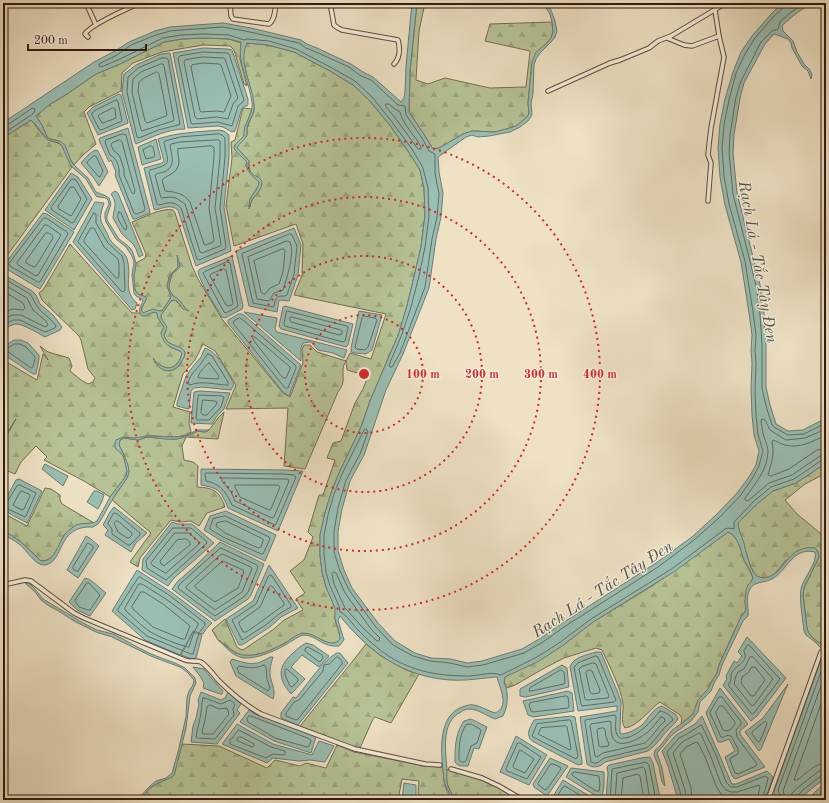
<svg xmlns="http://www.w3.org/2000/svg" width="829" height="803" font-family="'Old Standard TT',serif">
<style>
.forest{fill:url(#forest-firs);stroke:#726e53}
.water{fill:#99beb3;stroke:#6e7c72}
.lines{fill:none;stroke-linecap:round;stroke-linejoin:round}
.shore{stroke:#646c62;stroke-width:1}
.street-casing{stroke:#5e4c3d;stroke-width:5.5}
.street{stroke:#f4ecd9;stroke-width:3.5}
.ring{fill:none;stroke:#d62828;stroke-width:2;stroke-dasharray:2 4}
.labels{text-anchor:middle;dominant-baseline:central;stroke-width:3;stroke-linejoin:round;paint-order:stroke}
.water-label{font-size:16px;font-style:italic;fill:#535349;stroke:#f4ecd9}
.centre{fill:#d62828;stroke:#f4ecd9;stroke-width:2}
.ring-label{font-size:12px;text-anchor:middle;font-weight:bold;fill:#d62828;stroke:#f4ecd9;stroke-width:3;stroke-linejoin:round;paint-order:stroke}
</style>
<defs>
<pattern id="forest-firs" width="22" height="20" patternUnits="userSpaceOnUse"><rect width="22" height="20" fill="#b6c396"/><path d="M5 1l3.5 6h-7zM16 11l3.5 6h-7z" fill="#9da780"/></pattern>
</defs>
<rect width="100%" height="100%" fill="#eee1c4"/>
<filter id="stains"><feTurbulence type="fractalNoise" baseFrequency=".005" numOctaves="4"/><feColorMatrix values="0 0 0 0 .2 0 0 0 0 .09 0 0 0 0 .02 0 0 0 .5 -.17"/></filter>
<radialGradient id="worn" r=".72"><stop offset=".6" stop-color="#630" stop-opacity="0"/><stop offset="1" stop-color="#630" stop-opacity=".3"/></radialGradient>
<!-- forest -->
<path class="forest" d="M417 3H425L419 31 416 80 428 84 445 78 490 88 526 87 530 51 485 41 490 24 552 22 553 31 551 38 532 62 528 103 529 114 526 118 516 126 510 128 495 132 472 131 463 134 439 148 433 149 425 136 409 112 410 71Z
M204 38 229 39 241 43 240 59 247 86 244 84 234 50 230 46 203 45 162 52 133 63 122 73 121 91 89 107 84 112 96 144 82 156 74 165 59 141 50 139 47 137 42 125 36 116 49 105 67 94 96 74 120 64 164 42 182 39Z
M247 43 268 45 294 52 330 71 353 85 369 100 389 124 408 151 420 170 424 188 425 215 421 247 407 306 399 333 370 401 361 427 339 473 331 493 325 513 320 535V555L322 572 326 587 336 608 335 619 339 632 340 639C332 651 317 634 307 634 296 634 294 638 285 643 272 650 254 659 238 654 234 652 230 649 226 645 223 644 220 642 218 640 216 637 214 633 212 630L225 619 237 647 240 649 243 650 274 629 284 620 303 610 296 599 305 593 290 571 304 560 313 537 308 532 319 495H323L335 460 327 458 333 443 341 441 355 403 363 389 368 376 347 370 346 361C341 368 344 375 343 382 342 386 340 389 338 392L305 469 284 466 288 408 226 409 236 385 215 351 203 344 195 360 183 374 173 407 190 412 189 423 191 432C175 441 164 435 147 436 144 436 141 438 138 438 128 439 128 435 116 440L124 458 127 471 126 476 110 497 84 481 44 460 47 457 36 446 21 462 15 474 3 469V442L16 419 3 439V360L37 380 43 354 48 360 40 346 48 352 69 358 72 366 70 371 81 380 88 384 93 382 95 378 88 369 81 340 79 336 42 300 39 293 43 290 70 244 132 313H139L142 315C147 316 150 313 155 312L157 313 158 318 164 327 161 333 170 347 180 351 182 353C178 371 165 371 154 361 158 368 168 374 175 369 178 368 180 364 181 362 183 359 185 356 185 353 183 347 174 346 169 343 167 341 165 339 164 336L166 330 165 324 161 318V315L171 301 175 300 180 305 185 308 178 299 173 296 169 289V285L172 274 179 268 178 260V267L169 277 167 286 171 296 170 299 162 311H149L143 313C138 308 147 303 146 297 143 295 139 296 137 293 131 287 135 270 136 263L145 258 146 254 132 222C142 218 163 207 173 210L175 213 192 266 198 279 222 319 283 393 290 397 303 363 302 349 304 345H310L317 352 346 361 350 353 371 359 386 314 294 295 302 275 303 244 296 224 234 246 226 206 232 158 231 142 235 140 243 108 252 109 245 128 244 136 236 144 234 147 235 150 247 162 246 166 255 178 259 182V185L250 199V207C251 200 254 197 258 192 259 189 261 186 262 183 255 176 247 173 249 161L237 148V146L247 135V128L254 111V105L243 59V50Z
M31 120C36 125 42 136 48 140 52 142 59 142 62 146 67 152 68 161 72 167L6 257 3 256V138Z
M224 412 218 439 186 437 182 446 184 460 193 462 198 466 197 487C213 488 219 490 225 507L207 513 199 526 191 521 180 522 171 520 140 558 138 567 130 562 151 533 112 500 127 478 129 472 124 455 119 445 120 440 124 438 138 440 147 437 167 439H177L198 431 205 432 209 430 218 418Z
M826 463V473L805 484 785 500 797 514 826 538V629L820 644 811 636 808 632 807 629 803 595 804 588 819 557 818 552 815 548 804 549 785 561 779 569 773 575 769 577 763 578 758 577 754 573 750 565 743 542 739 531 738 523 757 504 773 491 796 483Z
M45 488 51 489 60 495V500L62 504 94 523C88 524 81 523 75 526 72 528 68 531 65 534 58 544 56 561 41 561L20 541 3 530V513L27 526Z
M728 532C739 537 740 549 744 560 747 566 751 572 753 578L751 582 748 585 745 601 746 610 740 619 719 665 717 673 712 681 708 689 702 696 696 705 695 710 693 714 681 724 682 719 680 715 660 702 657 704C649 711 636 727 625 728 620 721 624 712 623 704 621 688 609 665 602 650L596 648 564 658 541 670 515 685 507 688 504 682 505 677 562 646 593 622 652 586Z
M366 644 381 656 406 670 419 674 391 723 375 717 373 719 360 748 354 747 300 726 352 662Z
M182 744 219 746 267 768 275 760 300 766 306 763 326 768 337 745 354 752 425 766 443 767 444 781 447 791 451 797H425L418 794 419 781 402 779 398 800H140L150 788 158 783 167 779 174 775Z
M446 769 482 780 497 787 518 800H454L453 796 447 784Z"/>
<!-- water -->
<path class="water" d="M412 3H417L410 71 409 112 425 136 433 149 439 148 463 134 472 131 495 132 510 128 516 126 526 118 529 114 528 103 532 62 536 52 546 44 551 38 553 32 552 22 550 14 543 3H547L551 10 555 21 557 31 555 37 551 42 540 53 536 59 534 65 533 94 531 103 532 115 528 121 520 127 510 132 489 136 478 137 472 135 466 137 438 157 439 172 443 193 441 217 436 239 429 288 403 354 386 390 364 455 350 481 342 509 338 531V551L344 570 352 588 378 623 395 641 415 653 431 658 451 659 467 663 482 661 522 649 541 638 561 624 656 563 692 537 717 514 737 493 749 477 756 465 759 451 754 435 752 415 751 390 752 363 751 350 752 335 749 313 741 262 725 205 720 177 718 148 720 124 725 99 733 72 741 52 752 36 772 13 783 3H815C802 8 792 16 782 26L783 31 793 41 797 52 804 64 810 70 812 75 811 79 808 71 802 66 792 48 791 43 788 39 774 34 765 44 744 83 740 98 734 135 733 153 737 193 760 285 764 314 766 345V387L770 405 776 424 788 431 803 430 826 418V463L796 483 773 491 757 504 738 523C739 532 741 535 744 543 745 548 746 553 748 558 750 567 754 578 764 578 779 577 785 558 797 551 803 548 809 547 815 548L818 552 819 557 804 588 803 595 807 629C810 637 818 644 826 645V649L820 647 815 642 806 635 804 631C803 619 799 601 801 589 803 578 818 563 815 552 792 547 788 570 772 579 765 583 754 581 750 589 745 597 749 608 748 616L743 621 722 665 719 675 715 681 711 691 700 702 698 712 691 721 672 735 657 753 662 768 665 786 662 782 659 767 654 755 655 750 660 746 672 730 681 724 693 714 698 700 708 689 712 681 717 673 719 665 740 619 746 610 745 601 746 590 748 585 751 582 753 578C751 571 747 566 744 560 740 549 739 537 728 532L675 571 593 622 562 646 539 661 505 677 504 682C509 693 508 706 503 716L495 719C487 716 478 709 469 709 467 709 463 710 461 712 440 722 446 752 447 771 447 775 446 779 447 783 448 789 453 794 454 800H451C451 793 445 787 444 780 443 777 444 774 443 771 441 750 438 716 462 707 466 706 470 704 474 705 481 706 488 711 495 713 510 707 500 689 497 677 482 678 467 681 451 680 416 678 386 663 361 639 354 632 346 624 340 616L338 620 344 640 339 646C323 648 316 635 304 635 298 636 291 642 285 645 275 651 256 659 244 658 234 657 225 647 219 640 225 645 231 652 239 654 255 659 274 649 287 642 294 637 300 631 309 634 318 636 333 650 340 639L339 632 335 619V608L326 587 322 572 320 555V535L325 513 331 493 339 473 361 427 370 401 399 333 407 306 421 247 425 215 424 188 420 170 408 151 389 124 369 100 353 85 330 71 294 52 268 45 247 43C237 65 254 85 254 107 254 115 249 120 247 127 246 129 247 132 247 134 246 139 241 142 238 146L237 148 249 161C246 179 262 174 262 183 262 189 257 193 254 197 251 201 250 204 249 209 248 194 258 193 259 182 253 176 245 172 247 162L235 150 234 147 236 144 244 136C244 133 244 130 245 127 248 119 253 112 252 103 250 82 237 65 241 42L229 39 204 38 182 39 164 42 120 64 96 74 67 94 49 105 36 116 42 125 47 137 50 139 59 141 65 145 71 161 74 165 88 178 96 192 106 196 109 198 111 204 107 216V220L119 239 128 246 131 249 133 253 136 263 134 276 135 290 138 294 146 297C147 303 138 307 143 313L153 309 160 311H162L170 299 171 296 167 286 171 274 178 267V264L177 255 180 265 179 268 172 274 169 285V289L173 296 178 299 185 308 189 311 183 309 177 301 173 300 171 301 161 315V318L167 327 164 335C165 339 167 341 169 343 174 346 184 347 185 353 185 356 183 359 181 362 172 376 159 372 153 358 163 372 178 372 182 353L180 351C169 346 164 346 161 333L164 327 158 318 157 313 154 312C150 313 147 316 142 316 137 310 141 306 143 301L142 299 136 296 134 293 132 275 134 262 132 256 126 247 116 239 106 222 105 218V213L109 204 108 200 106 198 99 197 96 196 86 179 72 167 69 162 62 146 59 143 48 140 46 138 36 125 31 120 3 138V119L7 120 94 62 115 51 129 42 155 31 170 27 223 23 251 28 301 40 307 44 317 48 351 64 363 72 373 77 401 102 404 98 405 92 406 66Z
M203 48 228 49 232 50 248 99V105L242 108 235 131 232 132 223 127 218 126 188 128 173 53Z
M170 53 185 129C168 129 152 137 136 144L135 142 122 92 124 74 136 65 161 54Z
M119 94 121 95 128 123 98 135 87 113 93 107Z
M128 128 150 212V213L135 219H133L132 217 115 175 116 172 111 160 109 162 99 140 100 138Z
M219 130 224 131 229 135V157L224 207 231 251 196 266 178 210C171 204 163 208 155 210L154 209 144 168 162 163 164 161 158 139C178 132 199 132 219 130Z
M156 139 161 159 142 165 138 147Z
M96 150 98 151 108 172 99 186 93 177 81 163C85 158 90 152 96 150Z
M71 173 78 177 92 199 74 230 45 210Z
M115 191 118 193 143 255 139 257 136 249 133 244 122 234 113 218C114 207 118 204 111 194Z
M95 202 104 203C99 218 99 219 107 233 108 235 109 239 111 241 117 249 127 252 128 263 131 279 123 291 137 303L135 309 132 310 73 242Z
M43 213 47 214 74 232 40 289 5 268 4 265Z
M294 228 301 245 298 275 289 301 279 300 277 312 249 306 236 251Z
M232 256 243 306 242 309 225 318 222 317C216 307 199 281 198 271L200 269Z
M3 274 32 291 36 295 40 304 53 315 62 327 60 330 45 337C39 334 22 323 15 324 11 325 7 328 3 329Z
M285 306 353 324 348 345 346 347 281 329 279 326 283 307Z
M359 311 382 315 372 350 366 354 355 353 351 352V348Z
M244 312 277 318 275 329 277 332 347 350 344 358 333 353 318 350 312 343 310 342 303 343 301 348V361Z
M239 314H242L245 316 301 365 289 396 283 392 228 323V320Z
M14 340H21L28 343 39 355V359L36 374H33L3 354V345H6Z
M205 348C218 352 227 372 234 384L231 390 202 387 194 388 191 391 189 409 177 406V403L186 376 194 365 201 357Z
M200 391 230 393 224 409 217 416 212 424 191 423 194 392Z
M197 430H209L205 432 198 431 185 437 177 439H167L147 437 138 440 124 438 120 440 119 445 124 455 128 465 129 472 127 478 115 495 102 518 98 524 93 527C56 525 65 562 45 565 35 566 26 549 19 544 14 540 8 537 3 534V530L20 541 41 561C56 562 58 542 66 533 69 530 73 527 76 525 83 522 91 525 97 521L110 497 126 476 127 471 124 458 122 454 115 448V444L116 440 124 437 135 438 147 436 177 437 185 436Z
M45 464 68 476 63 486 42 469Z
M201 469 284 470 303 471 278 531 228 508C221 491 219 488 201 485Z
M19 479 42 491 27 523 3 510V504L16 480Z
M94 491H97L104 495 102 501 98 509 87 502Z
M114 507 147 533 136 543 131 552 105 535 108 530 103 525 110 512Z
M226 511 276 535 265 561 220 540 204 530 210 516Z
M172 522 178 524H192L214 543 174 578 168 586 142 570 143 559Z
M86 536 91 539 99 546 78 578 67 570Z
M220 542 264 564 251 595 248 599 215 621 172 589 178 581 192 569Z
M269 565 298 608 281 617 270 627 242 645H239L226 619 253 601Z
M137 570 171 592 212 623 206 629 203 634 193 631 180 655 145 640 112 611Z
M85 578C93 580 99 588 106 593L90 616 77 610 69 602Z
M25 583 30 584 34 588 43 599 83 623 97 630 113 634 123 639 139 648 151 654 175 663 185 668 195 678 196 683 190 696 186 728 177 764 174 775 172 777 158 783 150 788 140 800H137L150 786 156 781 166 778 172 773 178 752 183 730 186 717 187 697 189 691 193 685 194 680 187 672 180 667 153 657 112 637 96 632 74 621 57 610 49 606 41 600 35 592Z
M193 632 202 635 196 658 192 659 181 655Z
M747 637 786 678 757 716 751 721 723 685 727 679 726 676 734 661 737 663 742 656 738 652Z
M306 643 313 645 329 656 319 667 302 655 291 667 305 679 291 694C278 679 277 667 293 653 297 649 301 646 306 643Z
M596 652H601L618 693 621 702 620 729V733L622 734C629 733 635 730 642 725 648 719 653 708 662 706L675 714 678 718C676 724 672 725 668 730 661 737 657 745 648 751L605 762C601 767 592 769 587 764L580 717 617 711V706L578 711 570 667C573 657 587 655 596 652Z
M337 653H340L348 663 298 725 281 718V713L293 697 296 698C306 686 324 659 337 653Z
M824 654H826V777L798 800H778L775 796 774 791 822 657Z
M270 657H273C272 661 270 666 270 670 269 681 277 689 273 699L236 676 230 662 232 659C249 664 254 667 270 657Z
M562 665 567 668 569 687 526 697 520 696V689Z
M193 667 204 669 213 680 223 691 222 694H220L203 688 204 683 200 676Z
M788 684 761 749 759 751 745 732 763 718Z
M720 688 748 724 740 731V734L765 767 735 779 732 776 725 757 735 751 729 739 722 742H718L706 713Z
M568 691 572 693 574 711 533 717 528 715 523 701Z
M201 692 221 700 225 698 228 692 241 704 237 710 240 713 217 744 191 742 193 726 196 718 199 704 198 700Z
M249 710 255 714 316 737 311 753 274 741 240 722Z
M571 716 575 717 582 761V764L578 765 532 741C525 734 530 728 534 720Z
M702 716 719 754 730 780 732 784H736L767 771 773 777 765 800H678L668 766 662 751 676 735 695 724Z
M471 719 487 727 479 749 474 748 468 766C463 766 458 767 455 762 455 748 455 734 464 721Z
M237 724 273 744 312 755 319 741 334 746 325 762 310 760 299 761 273 758 267 763 222 744Z
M516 736 547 755 529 785 500 772Z
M650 757 653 763 660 798 606 799 608 773 607 767 609 765 641 758Z
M550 758 568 766 547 796 534 787 533 784Z
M571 768 604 772C604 782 605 791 600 800H596L598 797 566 777Z
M563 780 596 800H551Z
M826 782V800H811L810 798 815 792Z
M404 783 416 785V796L422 800H402Z"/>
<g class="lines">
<!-- shore -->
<path class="shore" d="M785 3 784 7 774 16 755 38 745 54 736 73 729 100 724 125 722 148 724 176 729 204 745 261 753 312 756 335 755 350 756 363 755 390 756 415 758 434 763 451 759 466 752 479 740 496 720 517 694 540 658 567 564 627 543 642 524 653 483 665 467 667 450 663 430 661 413 656 393 645 375 626 349 590 340 571 334 552V531L338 508 346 480 360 454 368 432 367 430 366 429 364 430 342 474 334 494 328 515 324 535V554L326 572 330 586 339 606 340 612C346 614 353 625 359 631 373 645 389 659 408 666 427 674 448 676 468 676 479 676 491 671 501 675L537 657 559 643 591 619 673 568 725 529 728 528 734 529V522L736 520 754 501 771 487 794 479 822 460H826
M805 3 791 12 780 22 778 29 772 31 761 42 741 81 736 97 730 135 729 153 733 194 756 285 760 314 762 345V388L766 406 772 425 774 427 786 434 788 435 804 434 826 423
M223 27 250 32 299 43 306 48 316 52 349 67 361 76 371 80 398 105 405 106 406 115 422 138 429 151 435 154V173L439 194 437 217 432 239 425 287 400 353 392 367H390L389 365 402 334 411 307 419 276 425 247 429 216 428 188 423 168 412 149 392 122 372 97 355 81 332 68 296 49 269 41 247 39 244 40 229 35 204 34 181 35 163 38 118 60 101 67 99 66V64L117 55 131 45 156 35 170 31Z
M203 52 227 53 229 54 244 100 243 102 238 106 232 126 218 122 192 124 191 123 178 58 180 56Z
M203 57 224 58 225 59 238 98 233 104 228 119 217 117 197 119 195 117 184 62 185 60Z
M162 58H166L168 59 180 124 178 125 158 130 139 138 137 137 127 92 128 77 138 68Z
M204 63 219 64 221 65 231 96 224 112 217 111 201 112 200 111 191 67 192 65Z
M161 64H163L164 66 174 120 173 121 157 126 142 131 141 130 132 92 133 79 141 72Z
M157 72 159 74 167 115 166 116 147 123 145 121 138 91 139 82 144 78Z
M117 100 118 102 122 121 101 130 99 129 92 115V113L96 110Z
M386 104H389L395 109 400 112C403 125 415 135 421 147V149H418L396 119 386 107Z
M113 108 115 109 116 118 103 123H102L98 116 99 115Z
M3 123 9 124 32 108 35 109C35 113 31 116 28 117L3 134
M123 134 126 135 145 209 144 211 137 214 134 213 119 175C120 168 117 158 110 155L105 142 106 140Z
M219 134 222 135 225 138V157L220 208 226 247 225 249 199 260 197 259 181 208C173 200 168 203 159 205L157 204 149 172 150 170C172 164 169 164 164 143L165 141 180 137Z
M120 140 122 142 135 191 134 194 132 193 124 175V169L120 157 118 154 114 151 111 145 112 143Z
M218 140 220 141V157L215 208 221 244 220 246 202 253 200 252 185 204 176 198 170 197 161 198 155 175C158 173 160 173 164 172 176 167 172 156 170 146L171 144 180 142Z
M151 146 153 147 155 156 154 157 146 159 143 150Z
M212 146 214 148V157L209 208 214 240 213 242 206 245 204 244 190 202C183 193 176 192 165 191L162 180C168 174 178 174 179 162 179 157 177 153 178 149Z
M94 156H96L103 171 100 177 98 176 87 163 88 161Z
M72 179 76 180 87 199 74 222 72 223 52 210 51 208Z
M71 187H74L81 199 72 215 71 216 59 209 58 207Z
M119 212 121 213 127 227 126 230 124 229C121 223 115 218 119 212Z
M94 213 96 214V223L108 243 122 256 124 263 125 290 123 292 121 291 78 242Z
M44 218H46L67 232 68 234 40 282H38L10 266 9 264Z
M45 225H47L60 234 61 235 38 275 36 276 18 265 17 263Z
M91 228H94L104 247 118 259 119 264V277L118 278H116L84 242V240Z
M46 233C49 232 53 235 53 238L36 266 34 267 26 263V261Z
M290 234 292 235 297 246 294 274 287 295 285 296C276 296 276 297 274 306L273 307 253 303 242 254Z
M287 241 290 242C295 253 287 278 283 290L274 293 269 301 257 299 248 257Z
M282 249H284L285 251 283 272 279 284 270 288 265 294 262 293 261 292 254 261Z
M227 262 230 263 238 306 237 307 226 313 224 312 203 273 204 272Z
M224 269 226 270 233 303 232 305 228 306 226 305 210 276 211 274Z
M3 278 30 294C33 298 34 302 37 306 42 314 50 317 56 326L55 328 45 332 20 320H13L3 325
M3 284 27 298 33 310 46 321 48 325 47 326 45 327 21 315H12L3 320
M3 291 23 303 25 308 23 310 12 309 3 313
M287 311 347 326 348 328 345 341 343 342 285 326 284 324Z
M364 316 375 318 377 320 368 347 365 350 357 349 355 347 362 318Z
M292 317 341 330 342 331V334L339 335 291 322 290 320V318Z
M240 318 243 320 296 366V368L288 388H285L233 323 234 321Z
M255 337 290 367V369L286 378H283L254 341 253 339Z
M15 344H20L26 347 35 357V359L33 367 31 368 7 351V349Z
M208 354 212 356 228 382V385C216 385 202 380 190 385L188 384C189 374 199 368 204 359 206 357 206 355 208 354Z
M209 363 210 364 219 376 218 379 199 378 198 377C199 372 205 366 209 363Z
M199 395 222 396 224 397 221 407 209 420H197L196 418 198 397Z
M203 400 215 401 217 402 216 405 207 415H203L201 413Z
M826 429 805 438 786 440 770 430 765 420 762 419 761 421C762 425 762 429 763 433 764 439 768 445 768 451 768 469 755 484 745 498V500L748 501 769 483 792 475 820 456 826 455
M826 435C813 441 800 449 785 445 780 444 777 441 773 440L772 442C775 455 771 463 768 475L771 476 789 469 817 450 826 449
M206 473 284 474 294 475 296 477 276 524 275 525 232 505C228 497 224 488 215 484 212 482 209 482 206 481L205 475Z
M223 478 284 479H288L289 481 274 517 272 518 235 501 231 492 222 481V480Z
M18 485H20L36 493 26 516 25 517 6 508 5 506Z
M235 485H278L280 487 271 509 269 510 240 497 235 487Z
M21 491 29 494 30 496 24 509 22 510 14 506 13 505 20 492Z
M114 513H116L140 533V535L130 545H128L112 534V529L108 524Z
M225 516 269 537 270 539 263 554H261L223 537 210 529V527L213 519Z
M116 521H118L132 533V535L129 538H127L118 532 114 523Z
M226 521 263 539V541L261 547 258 548 225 533 216 526 217 523Z
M173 528H191L206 541 207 543 166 580 147 568 146 561Z
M175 533H189L199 542V544L166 573H165L152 565 151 563Z
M186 539 190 542V545L165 565 164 566 161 564 160 561 177 540Z
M88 543 93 546V548L78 571H76L73 569V567Z
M221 548 257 565 258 567 248 592 245 596 215 616 179 589 178 587 180 584Z
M222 554 251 567 252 569 242 592 215 610 187 589 186 587Z
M223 561 243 570 244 572 238 588 215 602 196 588 195 586Z
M334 572 336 573 345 593 371 629 380 638 379 641H377L363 628 345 608 334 584 332 574Z
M270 575 272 576 291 605V607L279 614 267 624 244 639 242 640 232 620 256 604 268 577Z
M140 577 169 595 205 623V625L199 633 193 654H191L147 636 118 611V609L138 578Z
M87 583H89L100 595 90 610H88L79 607 75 601Z
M139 584H142L166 599 198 623V625L194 632 189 647C183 647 154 635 149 631 140 625 133 617 125 610V608Z
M271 586 273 587 284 603V605C271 614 259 624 246 632H243L239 624V622L260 607 269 587Z
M141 592H144L163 604 189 625 190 626 185 639H182L153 627 133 609 132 607Z
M748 645 750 646 780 679 754 713 752 714 751 713 728 685C729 684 731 680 731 679 731 676 731 674 732 672 737 664 749 663 744 651Z
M308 647 322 655 323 657 321 661 319 662 305 651V649Z
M596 656 598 657 614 695 616 700 614 702 582 706 581 704 574 667 578 663Z
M337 657C340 658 343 661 342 664L298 719 296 720 286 716V713L294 702 299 700 323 671 324 665 329 664Z
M753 657 773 679 754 705 752 706 751 705 734 684 736 676 738 672 744 669 750 657Z
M593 663 596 664 609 696 608 698 587 700 585 699 579 669 581 667Z
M264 665 266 667 267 679 270 688 268 691 239 673 237 668 239 666C249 668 254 669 264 665Z
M752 667H755L765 680 754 696H751L741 683 742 677 748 673Z
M287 669 298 679V681L292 687 290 686 285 675V670Z
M561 670 564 672 565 682 564 684 531 691H529L530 688Z
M590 670 592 671 600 690 599 693 592 694 590 692 586 673 587 671Z
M826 690 794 780H797C806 774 815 763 826 763
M566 696 568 697 569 706 568 708 533 712 531 711 529 705 530 703Z
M719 697H722L741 722V724L736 730 737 737 757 764 756 766 738 774 735 773 730 760 731 758 738 754V749L731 736C727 734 724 738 721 737L710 713Z
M203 698H205L221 704 230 700 235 704 233 709 234 715 215 739 198 738 196 737C197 729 199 725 200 718 202 711 201 704 203 698Z
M210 705 219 709 227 708 229 714 213 734H203L202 732 205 720 207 707Z
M720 706H723L735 722V724L730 730 725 731 723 730 716 714V712Z
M660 711C664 711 672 716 673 720L665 727 651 744 646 748 604 758C599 761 598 765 591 762L585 722V720L615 715 616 717C616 722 614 731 618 736 620 739 623 738 626 738 641 734 650 722 660 711Z
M249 716H251L310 739 311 741 309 746 307 747 275 738 248 722 247 719Z
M661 717 664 718 665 721C657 727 653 737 645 743L603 753 597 757 595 756 590 726 591 724 610 721 611 723C611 727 611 732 612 736 618 752 640 738 648 732 653 727 657 722 661 717Z
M570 720 571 721 578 756 576 759 535 738 532 736 537 724Z
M766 722 767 724 760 741 758 742 752 734V732L764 722Z
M471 724 480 729 481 731 477 743 471 746 466 761C464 763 460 762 459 760 459 748 459 735 466 725Z
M566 726 567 727 571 748 570 750 538 734 541 728Z
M603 728 605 729 606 737 609 744 608 746 601 747 599 746 597 731 598 729Z
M239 730 271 747 285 751V754L284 755 273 754 266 758 230 744V741Z
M239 737H241L254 744V746L252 747 238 741 237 739Z
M518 743H520L541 757 527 779 507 771 506 769Z
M520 750 522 751 534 759 525 773 514 768 513 767Z
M551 764H553L560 767 561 769 547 789 545 790 539 785 538 784Z
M575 772 599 776 600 784 599 791H596L573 776 572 774Z
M555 800 563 787 565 786 588 800
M610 800 612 769 646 762 649 765 656 800
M615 800 617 773 643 767 645 769 650 800
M621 800 623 778 638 774 640 776 644 800
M681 800 680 791 667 752 679 738 687 734 701 725 702 726 716 755 726 782 731 787H737L765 776 768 778V779L762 800
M686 800 685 790 673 753 682 742 699 733 701 734 711 757 721 784 726 790 731 792H737L759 785 760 787 757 800
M692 800 691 788 680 754 686 747 696 742 698 743 706 759 716 786 721 794 726 797 733 799 740 798 749 795 751 796V800
M781 800 778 790 826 658
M786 800 783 791 826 672
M791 800 792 793 801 785 819 771 826 769
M796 800 797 796 804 789 822 775 826 774"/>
<!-- street casing -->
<g class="street-casing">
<path id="street" d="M86 3 96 25
M217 3 219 4 230 5
M230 3 231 16 233 19 269 24C275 20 275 10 276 3
M330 3 334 25 338 28 342 30 398 40C400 48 400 58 394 64
M88 37 85 34C91 24 129 8 140 3
M667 38 684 45 692 46 719 36 715 10
M548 91 610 63 620 60 649 48 658 41 671 36 726 3
M708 201 711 163 708 155 709 145 711 128 724 57 719 36
M3 585 25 580 31 581 74 613 84 618 185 660C190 662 196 660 201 662 208 667 213 674 218 680 231 693 245 705 261 714L355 749 425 764 440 765
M825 640 826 638
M451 769 482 778 499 786 523 800
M768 800 821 652"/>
</g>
<!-- street -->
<use href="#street" class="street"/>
</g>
<!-- distance rings -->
<g class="ring">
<circle cx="364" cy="374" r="59"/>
<circle cx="364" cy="374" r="118"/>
<circle cx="364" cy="374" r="177"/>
<circle cx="364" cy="374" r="236"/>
</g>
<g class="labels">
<!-- water labels -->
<g class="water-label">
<text transform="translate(757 262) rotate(80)">Rạch Lá - Tắc Tây Đen</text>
<text transform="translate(603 590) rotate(-33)">Rạch Lá - Tắc Tây Đen</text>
</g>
</g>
<circle cx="364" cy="374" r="6" class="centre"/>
<g class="ring-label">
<text x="423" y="378">100 m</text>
<text x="482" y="378">200 m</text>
<text x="541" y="378">300 m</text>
<text x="600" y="378">400 m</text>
</g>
<!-- margin -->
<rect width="829" height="803" fill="none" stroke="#eee1c4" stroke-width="16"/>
<rect x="4" y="4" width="821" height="795" fill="none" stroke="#2e1a10" stroke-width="2"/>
<rect x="8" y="8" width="813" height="787" fill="none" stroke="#2e1a10"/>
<!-- scale -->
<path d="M28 44v6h118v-6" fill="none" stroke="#2e1a10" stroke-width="2"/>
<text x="34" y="44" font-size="12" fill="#2e1a10" stroke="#f4ecd9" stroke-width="3" paint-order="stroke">200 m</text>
<rect width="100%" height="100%" filter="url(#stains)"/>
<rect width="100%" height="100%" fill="url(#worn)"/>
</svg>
